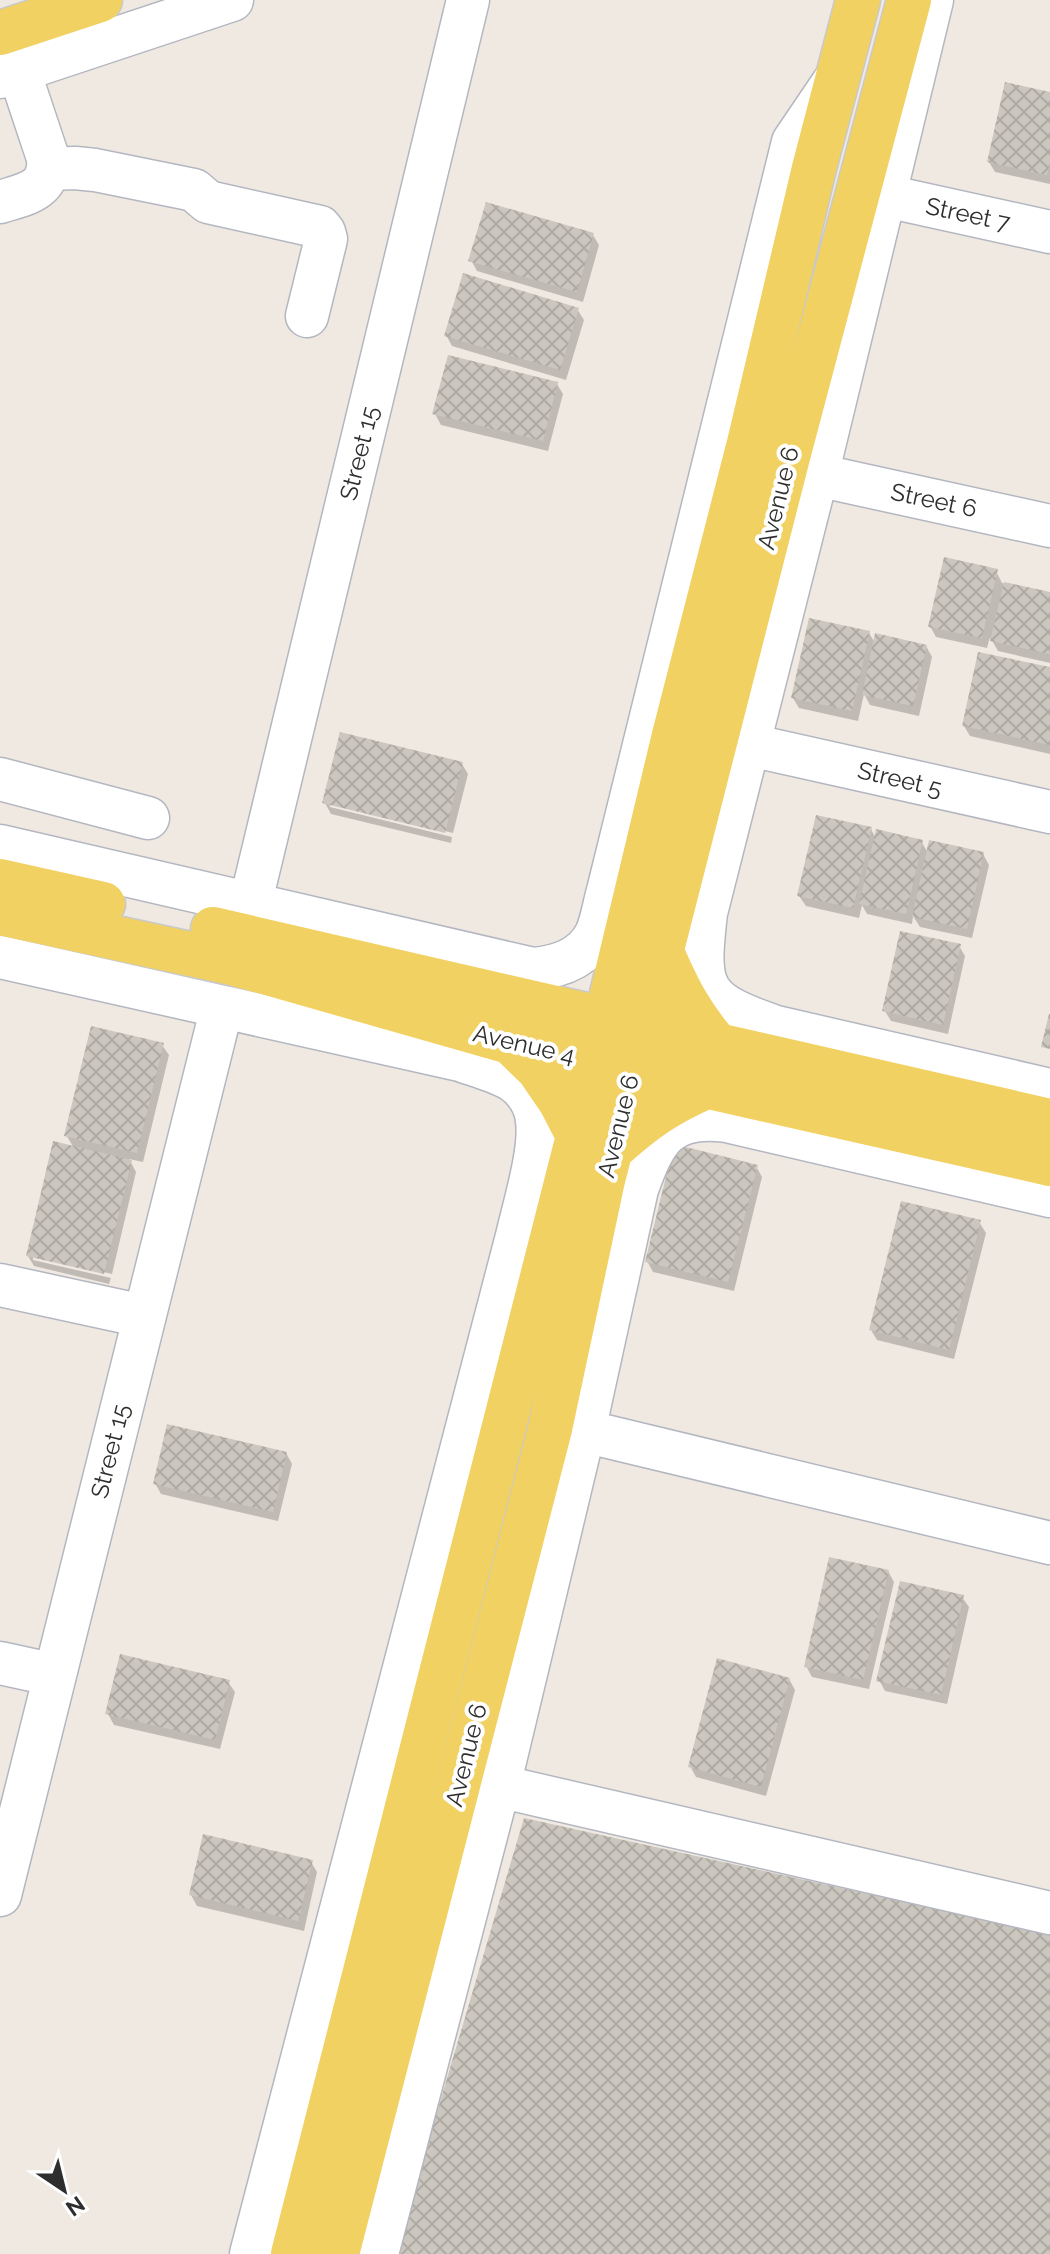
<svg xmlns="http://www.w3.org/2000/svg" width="1050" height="2254" font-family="Raleway,sans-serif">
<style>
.shadow{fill:#0003}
.building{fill:url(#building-cross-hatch)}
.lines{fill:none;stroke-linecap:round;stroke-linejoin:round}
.minor-casing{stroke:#b4b7c1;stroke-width:45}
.major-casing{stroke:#c9c9c9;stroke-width:47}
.minor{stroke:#fff;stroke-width:42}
.major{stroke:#f2d163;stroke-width:44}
.labels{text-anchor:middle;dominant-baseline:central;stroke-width:8;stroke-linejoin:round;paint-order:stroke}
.street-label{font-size:24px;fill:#2e2e2e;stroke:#fff}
</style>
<defs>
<pattern id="building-cross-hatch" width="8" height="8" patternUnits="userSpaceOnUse" patternTransform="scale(2)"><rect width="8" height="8" fill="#cbc7bf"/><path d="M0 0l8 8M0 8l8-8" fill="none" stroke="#afaba4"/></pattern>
</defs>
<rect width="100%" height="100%" fill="#efe9e1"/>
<!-- shadow -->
<path class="shadow" d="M1050 94V184L995 172 989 162Z
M593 235 599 245 583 302 477 271 471 260Z
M577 309 584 320 566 380 452 346 446 335Z
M557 384 563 394 548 451 441 425 435 414Z
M996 571 1002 583 1050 594V663L998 651 990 637 987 648 936 637 930 626Z
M869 633 875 643 926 646 932 657 919 716 870 705 864 694 858 721 799 708 793 698Z
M1050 669V754L970 736 964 726Z
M462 764 468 774 453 833 330 803V807L452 837 451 843 331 814 325 803Z
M871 829 876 839 921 841 928 853 983 854 989 865 972 938 920 927 913 916 912 924 867 914 862 905 859 918 806 906 799 896Z
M959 946 965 956 948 1034 891 1021 885 1011Z
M162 1045 169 1055 143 1162 129 1159 136 1172 112 1274 33 1256V1260L111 1278 109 1284 34 1266 28 1256 74 1148 66 1135Z
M756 1166 762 1177 734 1291 653 1272 647 1261Z
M979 1222 986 1233 954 1359 877 1340 871 1330Z
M286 1453 292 1464 278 1521 161 1494 155 1483Z
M888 1571 894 1582 869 1689 812 1677 806 1666Z
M962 1597 969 1607 947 1704 885 1691 879 1680Z
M789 1679 795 1690 766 1796 696 1777 690 1766Z
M228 1682 235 1692 220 1749 114 1725 108 1714Z
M311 1862 317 1872 304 1931 197 1906 191 1895Z"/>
<!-- building -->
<path class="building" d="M1005 82 1050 92V162L1047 175 987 162Z
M486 202 594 233 577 292 468 261Z
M463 273 579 308 560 370 444 336Z
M448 355 558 382 543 441 432 414Z
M944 557 998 569 982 638 928 627Z
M1004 582 1050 592V654L990 641Z
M809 618 870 631 852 711 791 698Z
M875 633 927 645 913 706 862 695Z
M978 652 1050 667V745L962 726Z
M340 732 463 762 445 833 322 803Z
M816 815 872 827 853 908 797 896Z
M876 829 923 840 906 914 859 904Z
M929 840 984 852 967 929 912 917Z
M900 931 961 944 943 1025 882 1011Z
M1049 1014H1050V1049L1041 1047Z
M91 1026 164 1043 137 1153 64 1136Z
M53 1141 132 1160 104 1274 26 1256Z
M674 1144 758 1165 728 1282 645 1262Z
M901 1201 981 1220 949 1350 869 1330Z
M167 1424 287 1452 273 1512 153 1484Z
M829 1557 889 1570 863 1680 804 1667Z
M900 1581 964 1595 941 1695 876 1681Z
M120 1654 230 1680 215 1740 105 1714Z
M717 1658 790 1678 761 1787 688 1767Z
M524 1818 1050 1934V2254H395Z
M203 1834 313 1860 298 1921 189 1895Z"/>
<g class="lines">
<!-- minor casing -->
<g class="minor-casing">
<path id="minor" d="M932 0 817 475 706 913C697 990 700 1001 776 1027L1050 1090
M0 77 232 0
M49 169 75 168 95 170 194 190 208 202 320 227 324 232 326 239 307 316
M886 196 1050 232
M0 202C25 194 51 191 48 158L19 71
M817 475 1050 526
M750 745 1050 812
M0 779 148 818
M0 846 533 969C559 967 584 958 596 934 602 921 604 904 608 891L793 142 833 83
M250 905 468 0
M0 957 460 1060C477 1066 496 1071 512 1080 525 1088 536 1105 537 1121 541 1150 524 1206 517 1236L251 2254
M0 1285 143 1316
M584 1431 1050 1543
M0 1663 55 1675
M499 1786 1050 1913
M0 1895 222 1007
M377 2254 499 1786 584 1431 637 1189C655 1139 668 1113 727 1121L1050 1196"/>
</g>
<!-- major casing -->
<g class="major-casing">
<path id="major" d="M0 33 100 0
M0 881 103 904
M0 913 232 963 510 1042 1050 1164
M213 929C492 993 771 1059 1050 1121
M662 952C679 991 691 1015 719 1047
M510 1042 538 1069 560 1101 578 1136
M611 1150C645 1119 667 1104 708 1086
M293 2254 578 1136 674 735 749 443 814 168 858 0
M337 2254 550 1429 603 1180 788 457 909 0"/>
</g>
<!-- minor -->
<use href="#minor" class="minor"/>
<!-- major -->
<use href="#major" class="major"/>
</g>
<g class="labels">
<!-- street labels -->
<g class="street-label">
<text transform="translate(968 214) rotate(12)">Street 7</text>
<text transform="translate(359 453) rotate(-76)">Street 15</text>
<text transform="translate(778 498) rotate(-76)">Avenue 6</text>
<text transform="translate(934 500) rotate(12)">Street 6</text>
<text transform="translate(900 779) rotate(13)">Street 5</text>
<text transform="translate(524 1044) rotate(13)">Avenue 4</text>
<text transform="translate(618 1126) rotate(-76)">Avenue 6</text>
<text transform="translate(110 1451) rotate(-76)">Street 15</text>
<text transform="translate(466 1755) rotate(-76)">Avenue 6</text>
</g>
</g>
<!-- north arrow -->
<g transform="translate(64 2190) rotate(145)" stroke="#ffffff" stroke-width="6" paint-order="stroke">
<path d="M0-6L14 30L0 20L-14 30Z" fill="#2e2e2e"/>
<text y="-12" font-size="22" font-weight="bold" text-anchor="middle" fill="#2e2e2e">N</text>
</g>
</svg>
